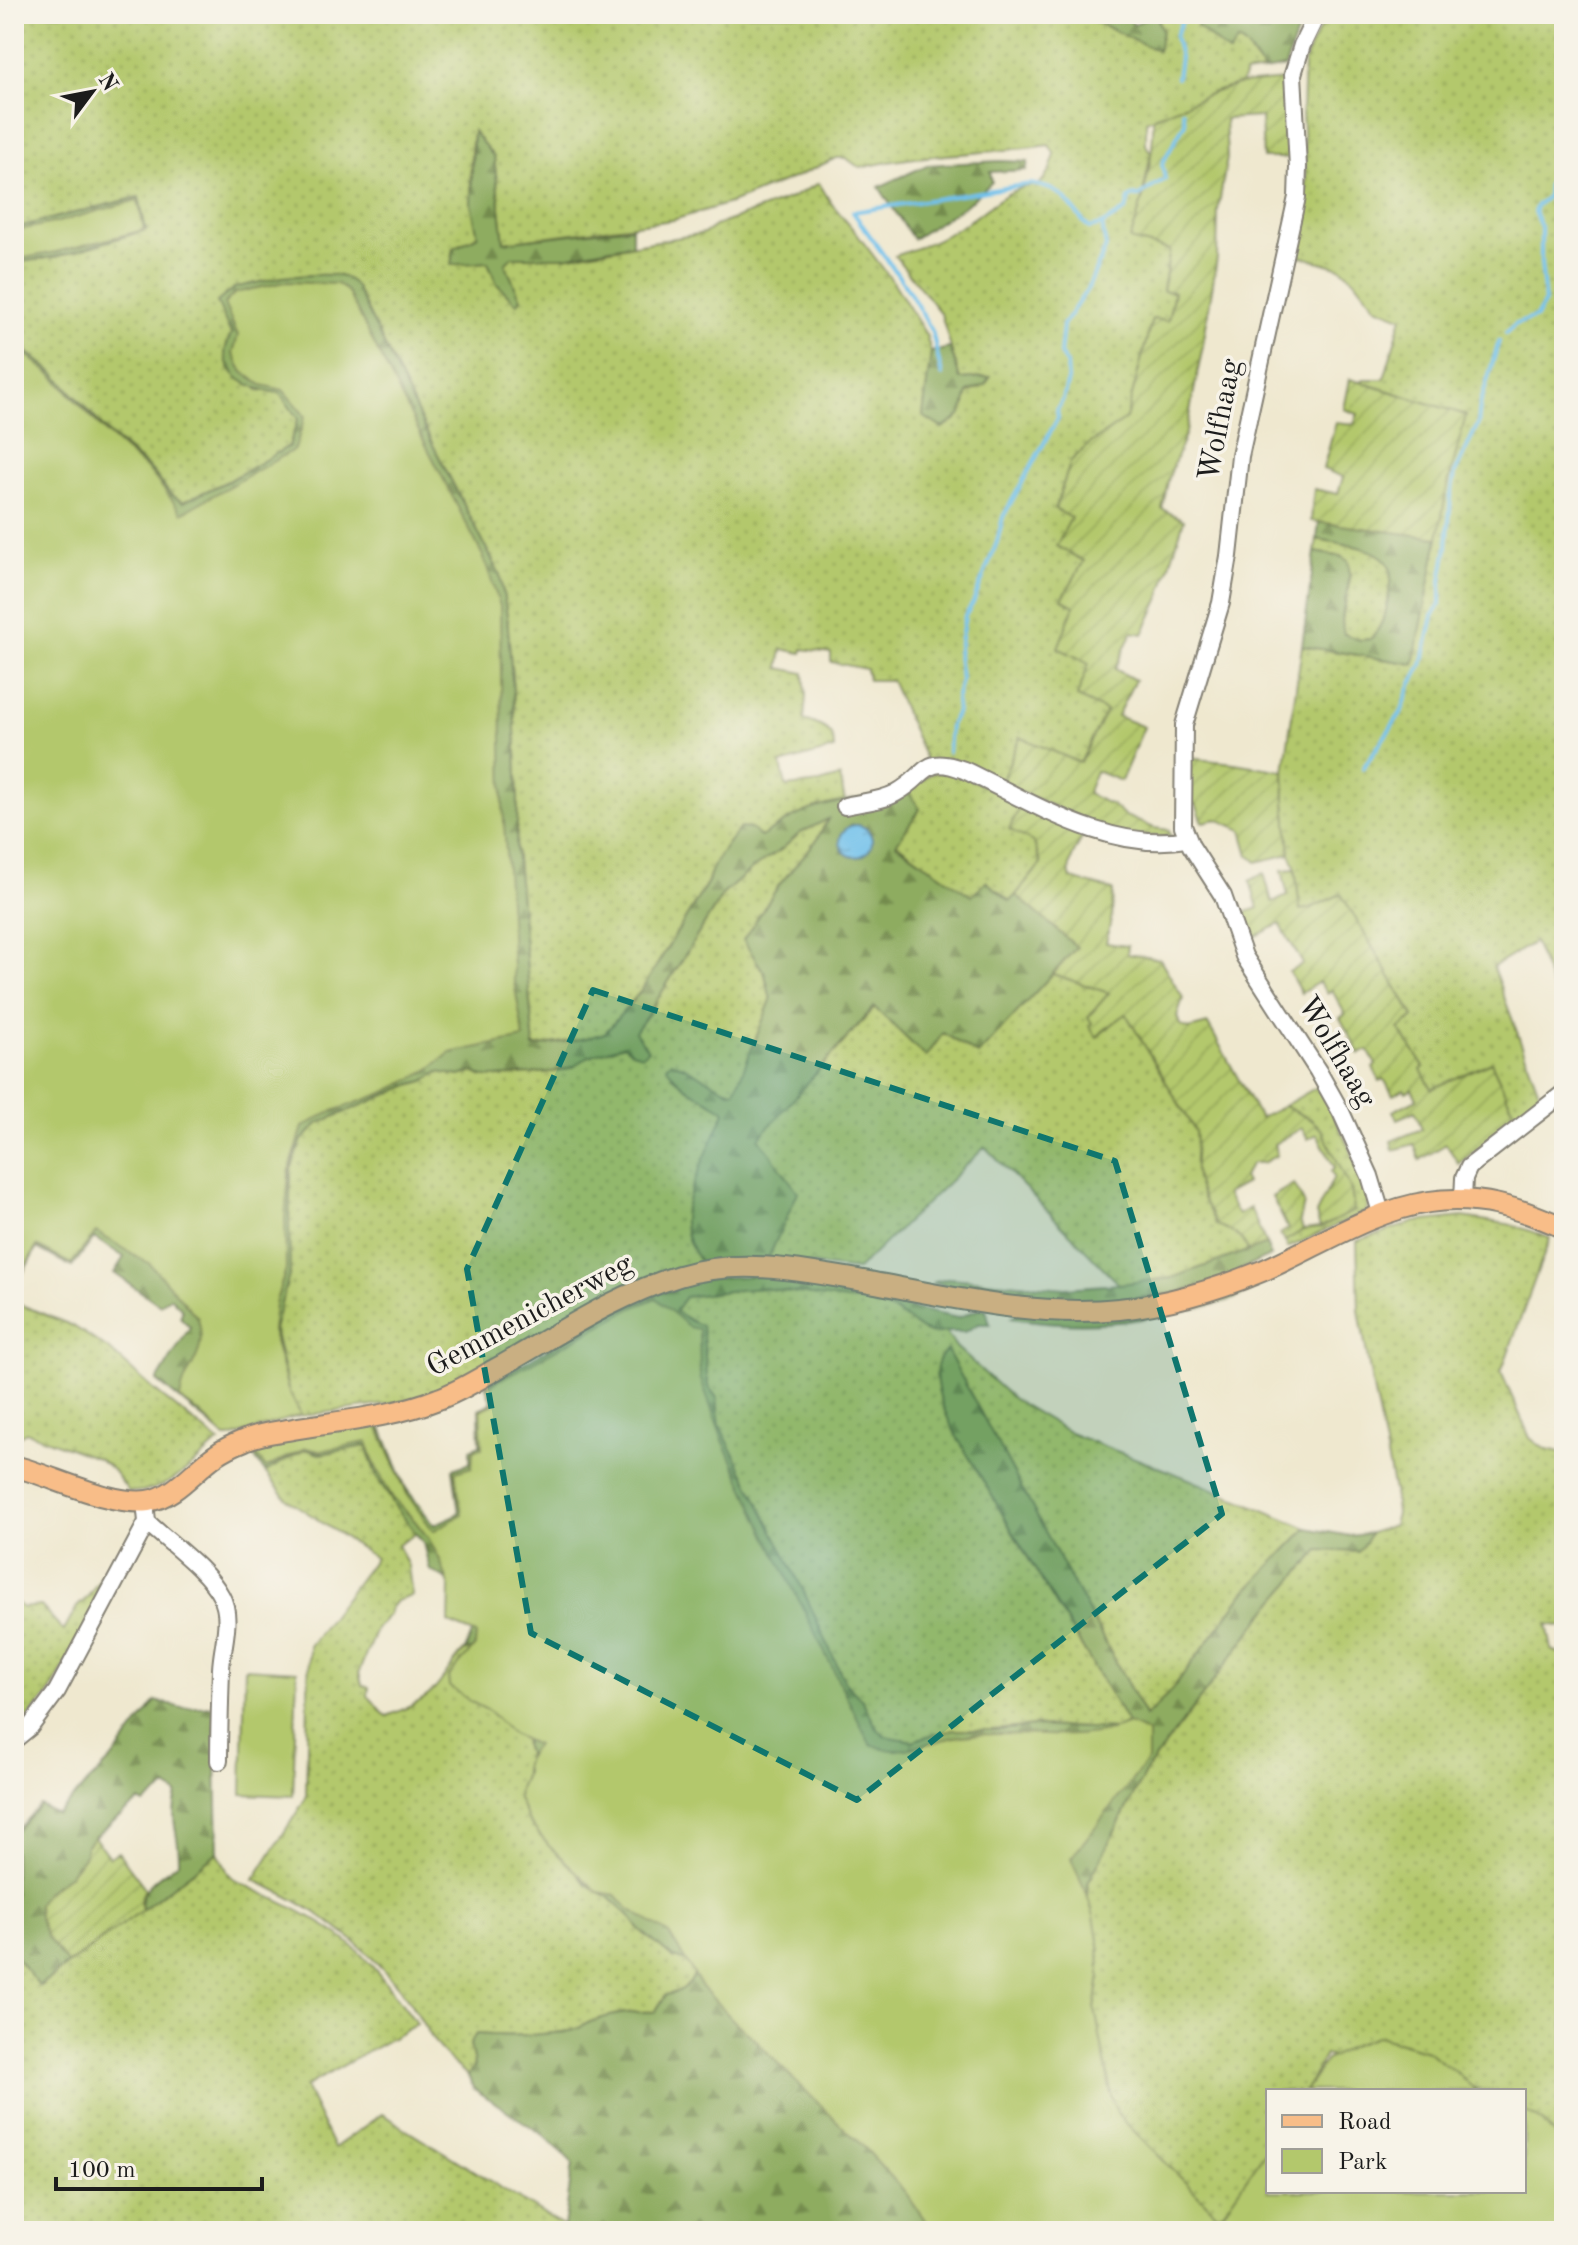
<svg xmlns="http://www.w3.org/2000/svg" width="1578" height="2245" font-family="'Old Standard TT',serif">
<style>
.grass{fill:url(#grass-dots);stroke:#687244;stroke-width:2;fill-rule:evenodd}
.forest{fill:url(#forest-firs);stroke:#55643e;stroke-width:2;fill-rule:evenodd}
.park{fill:#b3c86c;stroke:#687244;stroke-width:2}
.garden{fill:url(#garden-furrows);stroke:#687244;stroke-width:2}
.water{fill:url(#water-ripples);stroke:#466e84;stroke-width:2}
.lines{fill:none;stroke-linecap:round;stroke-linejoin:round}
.stream{stroke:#71c1ec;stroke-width:4}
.minor-casing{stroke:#868276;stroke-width:20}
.major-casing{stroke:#868276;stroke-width:24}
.minor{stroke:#fff;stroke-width:16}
.major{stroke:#f8bd88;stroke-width:20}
.marked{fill:#0f766e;fill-opacity:0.2;stroke:#0f766e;stroke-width:6;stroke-dasharray:16 10;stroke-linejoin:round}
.labels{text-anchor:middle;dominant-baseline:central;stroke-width:7;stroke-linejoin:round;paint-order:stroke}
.street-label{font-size:30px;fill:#1c1c1c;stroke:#f7f3e8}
</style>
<defs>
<pattern id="grass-dots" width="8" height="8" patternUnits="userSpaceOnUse" patternTransform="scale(2)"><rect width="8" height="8" fill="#b3c86c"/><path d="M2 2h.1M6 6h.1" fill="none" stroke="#99ab5d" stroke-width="1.8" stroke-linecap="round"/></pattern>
<pattern id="forest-firs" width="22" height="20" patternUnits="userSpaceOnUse" patternTransform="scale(2)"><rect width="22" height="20" fill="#8eac60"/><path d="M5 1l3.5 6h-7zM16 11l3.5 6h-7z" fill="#738b4e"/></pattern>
<pattern id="garden-furrows" width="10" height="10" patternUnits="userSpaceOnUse" patternTransform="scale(2)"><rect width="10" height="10" fill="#b3c86c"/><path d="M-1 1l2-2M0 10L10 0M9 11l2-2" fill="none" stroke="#99ab5d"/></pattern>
<pattern id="water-ripples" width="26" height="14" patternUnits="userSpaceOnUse" patternTransform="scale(2)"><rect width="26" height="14" fill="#71c1ec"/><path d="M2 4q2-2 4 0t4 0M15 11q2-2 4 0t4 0" fill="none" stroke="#61a5ca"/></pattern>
</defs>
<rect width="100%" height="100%" fill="#f7f3e8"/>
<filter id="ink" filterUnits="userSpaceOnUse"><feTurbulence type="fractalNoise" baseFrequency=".0125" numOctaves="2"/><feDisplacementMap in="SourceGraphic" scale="16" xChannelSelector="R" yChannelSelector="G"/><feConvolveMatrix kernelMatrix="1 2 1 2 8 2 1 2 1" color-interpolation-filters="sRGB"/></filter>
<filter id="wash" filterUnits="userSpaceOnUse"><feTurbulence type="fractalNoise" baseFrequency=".006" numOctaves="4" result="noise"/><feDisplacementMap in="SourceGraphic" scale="32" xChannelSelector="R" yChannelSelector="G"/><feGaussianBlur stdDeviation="1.8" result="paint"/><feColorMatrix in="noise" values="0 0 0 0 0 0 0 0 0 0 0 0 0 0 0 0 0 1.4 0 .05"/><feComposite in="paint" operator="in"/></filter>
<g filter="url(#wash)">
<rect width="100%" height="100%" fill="#efe8cf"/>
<!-- grass -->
<path class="grass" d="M14 14H1079L1158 50 1162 30 1158 21 1165 14H1204L1198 26 1246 45 1252 56 1264 71 1245 74 1241 84 1215 92 1146 121V145L1151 153 1138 218 1130 240 1170 250 1163 290 1174 292 1168 321 1152 319 1126 419 1088 445 1071 461 1055 509 1071 517 1084 561 1063 599 1075 606 1090 663 1107 711 1080 763 1020 737 1001 783 927 763 891 680H868L866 669 831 662V653L803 649 802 653 782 649 779 668 804 673 806 696 804 720C821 726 834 728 834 749L781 764 786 787 820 783 840 777 845 802C787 814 756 841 710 874L708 882 641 991 605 1033 587 1038 534 1047 516 848 518 799 514 705 507 616 500 575 433 445 356 287 312 275 283 277 234 288 231 334 225 351 258 390 280 393 299 419 289 446 230 480 183 502 171 495 152 471 111 436 55 374 14 342V263L60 256 138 197 14 228ZM473 132 494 157 504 242 673 220 733 202 798 176 836 158H846L860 168C921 152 986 155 1049 145L1055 155 1049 172 1039 185C1009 185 988 210 963 225 942 239 918 248 895 256L941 314 960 379 990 377 985 385 923 416 931 352 926 335 894 283 857 234 831 203 819 183 791 198 715 226 705 233 564 257H512L505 264 520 299 497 284 488 262 454 248 478 236C470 201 468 168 473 132Z
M1328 14H1564V1017L1534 942 1493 967 1541 1097 1516 1116 1491 1062 1433 1090 1420 1069 1424 1067 1399 1029 1414 1017 1341 894 1309 909 1300 910 1295 866 1290 854 1285 802 1284 771 1302 646 1414 664 1446 493 1465 415 1361 382 1364 379H1384L1402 317 1376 307 1355 280 1341 268 1293 254 1306 181 1302 112 1304 64 1310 47Z
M1317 539C1336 543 1384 546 1390 568 1392 575 1390 585 1389 593 1388 610 1382 626 1371 639L1360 640 1344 634 1341 625 1351 574 1342 557 1315 552Z
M951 769 1021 805 1041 864 1011 901 972 897 896 843 920 809 908 791 930 774Z
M829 818 816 841 779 885 744 940 765 974 771 1000 735 1091 671 1075 687 1087 723 1109 725 1112 696 1179 701 1263 458 1380 422 1396 396 1403 300 1416 288 1390 274 1329 279 1306 289 1220 291 1169 302 1140 319 1123 412 1084 424 1081 439 1072 460 1076 473 1072 483 1077H497L561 1071 575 1066 589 1056 624 1045 632 1052 647 1049 634 1032 649 1013 723 894 753 868 782 849 800 833Z
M1053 974 1110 993 1104 999 1092 1024 1098 1036 1126 1013 1195 1131 1197 1145 1195 1168 1216 1224C1233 1231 1240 1235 1249 1251L1172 1278 1119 1284 985 1147 857 1270 768 1259 758 1138 875 1007 926 1057 943 1033 1043 983Z
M1317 1087 1326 1099 1366 1183 1370 1203 1365 1212 1288 1248 1285 1241 1303 1230 1320 1228 1354 1211 1351 1189 1312 1120 1284 1106Z
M1463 1217 1513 1225 1550 1238 1501 1372 1530 1438 1543 1448 1564 1453V1627L1547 1624 1552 1650 1564 1655V2147L1524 2115V2091H1483L1462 2083 1325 2055 1305 2091H1268V2155L1214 2223 1116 2127 1094 2009 1099 1944 1087 1895 1088 1883 1146 1771 1263 1615 1319 1549 1358 1552 1371 1533 1393 1525 1396 1513 1394 1491 1372 1383 1359 1310 1357 1241 1415 1222Z
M763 1288C804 1293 853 1296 892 1310 916 1319 916 1337 946 1332L956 1347 1013 1399 1072 1434 1184 1477 1307 1528 1245 1592 1173 1688 1154 1709 1145 1716 947 1351 952 1425 1017 1540 1128 1723 1115 1729 1034 1726 927 1736 913 1741 884 1736 877 1728 862 1700 845 1683 803 1590 719 1426 717 1398 708 1386 702 1327 675 1311 685 1297 728 1291Z
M14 1302 73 1326 111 1351 154 1390 219 1442C192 1465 167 1494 129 1492L113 1470 99 1459 26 1432 14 1439Z
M366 1446 377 1477 395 1506 417 1533 398 1545 408 1566 412 1596 396 1601 391 1607 389 1614 376 1629 359 1672 362 1685 369 1688 368 1696C376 1702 378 1711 387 1716 402 1710 421 1703 433 1691 445 1679 452 1662 465 1650L509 1649 577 1641 524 1744 527 1753 521 1794 586 1884 610 1898 629 1915 640 1930 673 1958 688 1960 695 1972C691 1987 679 1992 666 1995L655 2012C634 2011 613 2014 593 2021 585 2023 579 2030 571 2031 540 2035 507 2037 476 2034L470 2044 474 2065 468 2076C460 2068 449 2061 441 2051 425 2030 414 2005 397 1985 358 1938 310 1904 254 1880L306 1798 309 1646 375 1558 287 1499 265 1472 306 1449 320 1454Z
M126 1556 49 1694 17 1730 14 1727V1599L22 1608 41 1606 64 1631 77 1607 87 1598 108 1567 117 1557Z
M218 1852 228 1873 235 1880C271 1898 312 1914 344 1939 373 1962 395 1995 417 2024L305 2087 334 2148 382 2114 564 2227 566 2231H14V1954L40 1986Z"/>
<!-- forest -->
<path class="forest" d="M1079 14H1127L1134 25 1153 14H1165L1158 21 1162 30 1158 51Z
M1204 14H1306L1301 22 1285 67 1264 71C1255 61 1249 46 1238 41L1229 54 1197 26Z
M473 131 494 157 504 242 632 227V244L564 257H512L505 264 521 299 517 304 497 284 488 262 451 265 454 248 478 236 471 204Z
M1000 161 1028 162 1026 170 990 172 992 182 966 205 913 239 879 187 927 165Z
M139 197 146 230 60 256 14 263V228Z
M312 275C330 275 345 272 356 287L433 445 500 575 507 616 514 705 518 799 516 848 534 1047 587 1038 605 1033 641 991 708 882C712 862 727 844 740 828L751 829 761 837C779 825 798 813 819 807 847 799 879 796 908 791L920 809 896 844 972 896 986 881 1010 901 1016 895 1077 947 978 1055 943 1033 926 1057 874 1007 759 1138 798 1192 768 1259 701 1263C692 1251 686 1238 684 1223 682 1202 715 1135 725 1112L723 1109C703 1097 679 1087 666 1066L670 1062 683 1066 731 1092 735 1091 771 1000 765 974 743 940 779 885 816 841 828 819 800 833 782 849 753 868 723 894 649 1013 635 1032 648 1050 642 1055 632 1052 624 1045 589 1056 575 1066 561 1071 497 1077H483L473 1072 460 1076 439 1072 424 1081 412 1084 319 1123 302 1140 291 1169 289 1220 290 1272 274 1329 288 1390 300 1416 272 1423 226 1438 157 1381 190 1327 180 1317 183 1310 170 1297 160 1305 114 1273 124 1257 94 1238 72 1267 37 1248 14 1289V342L55 374 111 436 152 471 171 495 183 502 230 480 289 446 298 419 280 393C257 390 227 381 225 353 225 347 229 339 231 334L217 302 234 288 283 277ZM851 825C869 824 874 836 868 851 846 867 829 841 851 825Z
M950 348 960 379 990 377 985 385 968 392C963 414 962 418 942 428L923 416 931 352Z
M1319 522 1438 538 1414 664 1302 646 1315 552 1342 557 1348 561C1354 586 1337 610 1344 634L1360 640 1371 639C1382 626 1388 610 1389 593 1390 585 1392 575 1390 568 1384 546 1336 543 1317 539Z
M1266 1244 1271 1256C1247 1266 1221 1281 1196 1288 1109 1311 1019 1298 932 1283L950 1278 1065 1288 1119 1284 1172 1278Z
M768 1275 877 1290 901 1306 958 1318 981 1308 986 1309 990 1324H979L965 1332H946L932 1334 922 1330 896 1312 874 1304 763 1288 728 1291 685 1297 675 1311 690 1321 702 1326 708 1386 717 1398 720 1426 803 1590 845 1683 862 1700 877 1728 884 1736 913 1741 927 1736 953 1730H999L1034 1726 1115 1729 1127 1723C1081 1644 1032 1566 987 1487 969 1456 945 1423 938 1389 935 1375 935 1359 947 1350L1145 1716 1154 1709 1173 1688 1245 1592 1307 1528 1350 1536 1371 1533 1358 1552 1319 1550 1263 1615 1146 1771 1088 1883 1087 1895 1099 1944 1100 1976 1094 2009 1111 2093 1110 2118 1214 2223 1268 2155V2191H1524L1564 2231H566L564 2227 573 2163 545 2136 473 2088 468 2076 474 2065 470 2044 476 2034C507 2037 540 2035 570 2031 579 2030 585 2023 593 2021 613 2014 634 2011 655 2012L666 1995C679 1992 691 1987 695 1972L688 1961 673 1958 640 1930 629 1915 610 1898 586 1884 521 1794 527 1753 524 1744 531 1729 509 1649 465 1650 476 1625 459 1587 430 1570 423 1543 395 1506 377 1477 366 1446 319 1454 306 1449 265 1472 246 1446 379 1421 406 1488 434 1525 459 1513 453 1469 470 1463V1449L480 1445 479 1409 492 1403 485 1385 611 1313 682 1284 711 1278Z
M1263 1281C1250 1296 1226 1302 1207 1306 1135 1323 1085 1329 1011 1318L1018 1314Z
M156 1701 182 1708 215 1706 218 1852 142 1910C137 1887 163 1874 179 1862 180 1835 169 1823 177 1794L167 1787 144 1804 139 1801 94 1837 86 1846 84 1857 68 1876 45 1893 47 1937 68 1964 39 1986 14 1954V1834L40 1805 57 1814 111 1760Z"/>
<!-- park -->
<path class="park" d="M138 200 144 230 56 252 14 260V231L58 222Z
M285 282 337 284 347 291 484 558 500 606 503 806 514 982 524 1038 450 1053 431 1068 406 1082 381 1094 328 1113 303 1127 289 1172 285 1219 286 1269 275 1304 272 1331 288 1390 301 1415 230 1438H225L201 1414 180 1399C184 1364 209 1360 198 1318L150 1264 96 1232 71 1264 37 1246 14 1287V345L53 376 110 437 151 473 182 513 295 449 305 416 283 390 262 385 243 372 233 354 238 335 224 304 235 293Z
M656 1298 689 1327 699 1329 700 1377 722 1438 764 1530 870 1744C877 1746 886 1750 894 1750 910 1751 943 1738 962 1736 1016 1728 1077 1746 1129 1724L1148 1733V1760L1071 1858 1087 1895 1094 1916 1099 1945 1100 1976 1095 2009 1112 2099 1118 2114 1123 2120 1220 2217 1268 2147V2191H1524V2111L1542 2121 1564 2147V2231H933L905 2192 865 2148 794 2080 754 2038 734 2021 702 1987 669 1934 628 1908 616 1895 598 1892 549 1846 529 1822 518 1799 519 1788 526 1772 524 1768 528 1755 536 1745 512 1734 489 1711 473 1703 449 1686 448 1677 475 1646 476 1634 449 1623 450 1588 440 1560 429 1539 415 1521 392 1497 376 1467 367 1442 320 1451 306 1448 266 1468 248 1443 375 1419 407 1494 433 1531 462 1514 455 1472 472 1467 473 1450 482 1448 480 1410 494 1404 487 1387 632 1308Z
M245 1668 297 1671 293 1796 242 1794Z
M1378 2036 1427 2051 1458 2074 1476 2091H1305L1326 2060 1351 2046Z"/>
<!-- garden -->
<path class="garden" d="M1285 80 1291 158H1263L1261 117 1225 119 1227 158 1218 210 1217 258 1203 345 1186 432 1169 477 1162 509 1184 520 1159 600 1143 634 1132 632 1115 669 1135 680 1117 716 1144 727 1121 781 1096 771 1087 794 1112 805 1123 815 1154 828 1169 830 1170 837 1116 834 1001 783 1020 737 1080 763 1106 711 1077 697 1089 663 1058 648 1074 606 1062 599 1084 561 1056 546 1071 518 1055 509 1071 461 1088 445 1126 419 1152 319 1168 321 1174 292 1163 291 1170 250 1130 240C1142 206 1155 154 1153 118L1215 92 1241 84Z
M1350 379 1466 415 1446 492 1438 538 1311 521 1314 489 1338 494 1343 477 1323 469 1336 422 1354 424 1358 414 1344 409Z
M1188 758 1234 763 1284 771 1285 802 1290 854 1257 862 1249 855 1242 830 1217 819 1203 822 1196 804H1188Z
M1021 805 1086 831C1078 846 1065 862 1071 879L1113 890 1112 915 1106 943 1128 946 1127 954 1160 959 1183 998 1177 1016 1180 1025 1189 1029 1208 1024 1260 1118 1284 1106 1312 1120 1322 1130 1351 1189 1354 1211 1320 1228 1316 1214 1334 1177 1331 1171 1335 1168 1317 1134 1308 1139 1302 1128 1274 1144 1277 1155 1263 1163H1252L1243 1177 1246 1183 1226 1194 1238 1215 1250 1208 1266 1244 1249 1251C1240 1235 1233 1231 1216 1225 1208 1207 1196 1189 1195 1170 1194 1157 1197 1144 1195 1131L1126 1014 1104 1030 1097 1037 1089 1026 1092 1023 1088 1017 1109 993 1053 974 1077 947 1016 895 1041 864 1034 843 1009 829Z
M1295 869 1300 910 1309 909 1341 894 1414 1017 1399 1029 1424 1067 1421 1070 1432 1089 1491 1062 1516 1116 1459 1164 1446 1144 1420 1160 1414 1144 1393 1150 1391 1141 1422 1129 1415 1111 1397 1119 1393 1111 1417 1099 1412 1089 1406 1092 1404 1089 1393 1095 1384 1079 1380 1081 1373 1068 1376 1065 1368 1050 1360 1054 1340 1018 1345 1014 1332 990 1327 993 1319 982 1301 993 1289 972 1303 964 1280 924 1246 941 1238 915 1258 908 1250 881 1264 873 1272 902 1288 896 1282 870Z
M1294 1184 1304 1203 1300 1221 1303 1230 1285 1241 1280 1234 1288 1229 1272 1197Z
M94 1837 109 1857 118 1852 145 1888 140 1901 142 1910 68 1964 47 1937 39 1918 38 1904 45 1893 68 1876 84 1857 86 1846Z"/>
<!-- water -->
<path class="water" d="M840 841a16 16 0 1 1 32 0a16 16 0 1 1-32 0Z"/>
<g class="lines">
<!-- stream -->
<path class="stream" d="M1177 78 1180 57 1175 36 1185 14
M1506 333 1516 324 1536 317 1545 302 1541 263V227L1534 212 1537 205 1547 197 1548 183 1564 150
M942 375 932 331 907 288 853 212 1030 184C1067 189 1066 203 1089 228L1102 225
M948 752 950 725 957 712 956 700 961 680 958 654 965 616 973 603 997 542 1003 517 1058 418 1057 410 1063 399 1068 380 1067 365 1060 354 1063 325 1088 288 1106 247 1102 225 1126 210 1129 199 1133 196H1139L1165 179 1162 164 1185 123 1183 111
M1363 768 1401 713 1411 685 1422 665 1433 616 1441 604V581L1447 547 1451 495 1455 473 1478 424 1480 405 1499 341"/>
</g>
</g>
<g filter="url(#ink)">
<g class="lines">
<!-- minor casing -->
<g class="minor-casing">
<path id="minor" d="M1317 14 1302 45 1293 74 1298 167 1297 197 1240 456 1229 556 1221 603 1184 725 1183 826 1191 846 1223 896 1244 956 1318 1071 1341 1112 1370 1176 1382 1216
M845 806C862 802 882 801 896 793 929 775 922 754 964 770 1032 802 1110 853 1187 839
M1463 1200 1464 1178 1469 1167 1564 1093
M145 1501 147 1522C169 1543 207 1569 221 1596 233 1618 222 1645 221 1669 220 1700 219 1731 219 1761
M14 1740 30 1727 57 1691 147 1522"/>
</g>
<!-- major casing -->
<g class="major-casing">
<path id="major" d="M14 1466C53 1476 110 1506 148 1501 175 1497 195 1469 216 1455 224 1449 235 1444 245 1440 260 1433 277 1432 293 1429 340 1421 393 1417 438 1399 458 1392 477 1380 496 1369 555 1336 613 1296 679 1276 738 1258 799 1270 858 1280 943 1295 1032 1318 1119 1309 1168 1304 1216 1290 1262 1271 1316 1248 1369 1211 1429 1202 1477 1195 1521 1208 1564 1228"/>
</g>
<!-- minor -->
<use href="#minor" class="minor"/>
<!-- major -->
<use href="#major" class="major"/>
</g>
</g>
<!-- marked area -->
<path class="marked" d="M593 990 1115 1161 1222 1514 857 1800 531 1633 467 1269Z"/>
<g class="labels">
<!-- street labels -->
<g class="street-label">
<text transform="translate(1221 420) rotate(-79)">Wolfhaag</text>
<text transform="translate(1336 1052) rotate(59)">Wolfhaag</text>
<text transform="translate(530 1316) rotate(-28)">Gemmenicherweg</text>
</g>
</g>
<!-- margin -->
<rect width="1578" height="2245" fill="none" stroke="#f7f3e8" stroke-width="48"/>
<!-- legend -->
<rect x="1266" y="2089" width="260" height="104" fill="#f7f3e8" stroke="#9f9d96" stroke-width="2"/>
<rect x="1282" y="2115" width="40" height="12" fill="#f8bd88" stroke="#9f9d96" stroke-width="2"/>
<text x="1338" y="2129" font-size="24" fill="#1c1c1c">Road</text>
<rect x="1282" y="2149" width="40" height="24" fill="#b3c86c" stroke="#9f9d96" stroke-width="2"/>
<text x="1338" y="2169" font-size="24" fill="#1c1c1c">Park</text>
<!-- north arrow -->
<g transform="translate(92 92) rotate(58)" stroke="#f7f3e8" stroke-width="6" paint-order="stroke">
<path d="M0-6L14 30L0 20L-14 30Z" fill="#1c1c1c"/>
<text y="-12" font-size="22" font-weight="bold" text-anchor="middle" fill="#1c1c1c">N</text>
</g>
<!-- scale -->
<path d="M56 2177v12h206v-12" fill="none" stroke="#1c1c1c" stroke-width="4"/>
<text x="68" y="2177" font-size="24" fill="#1c1c1c" stroke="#f7f3e8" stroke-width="6" paint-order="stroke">100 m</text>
</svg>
